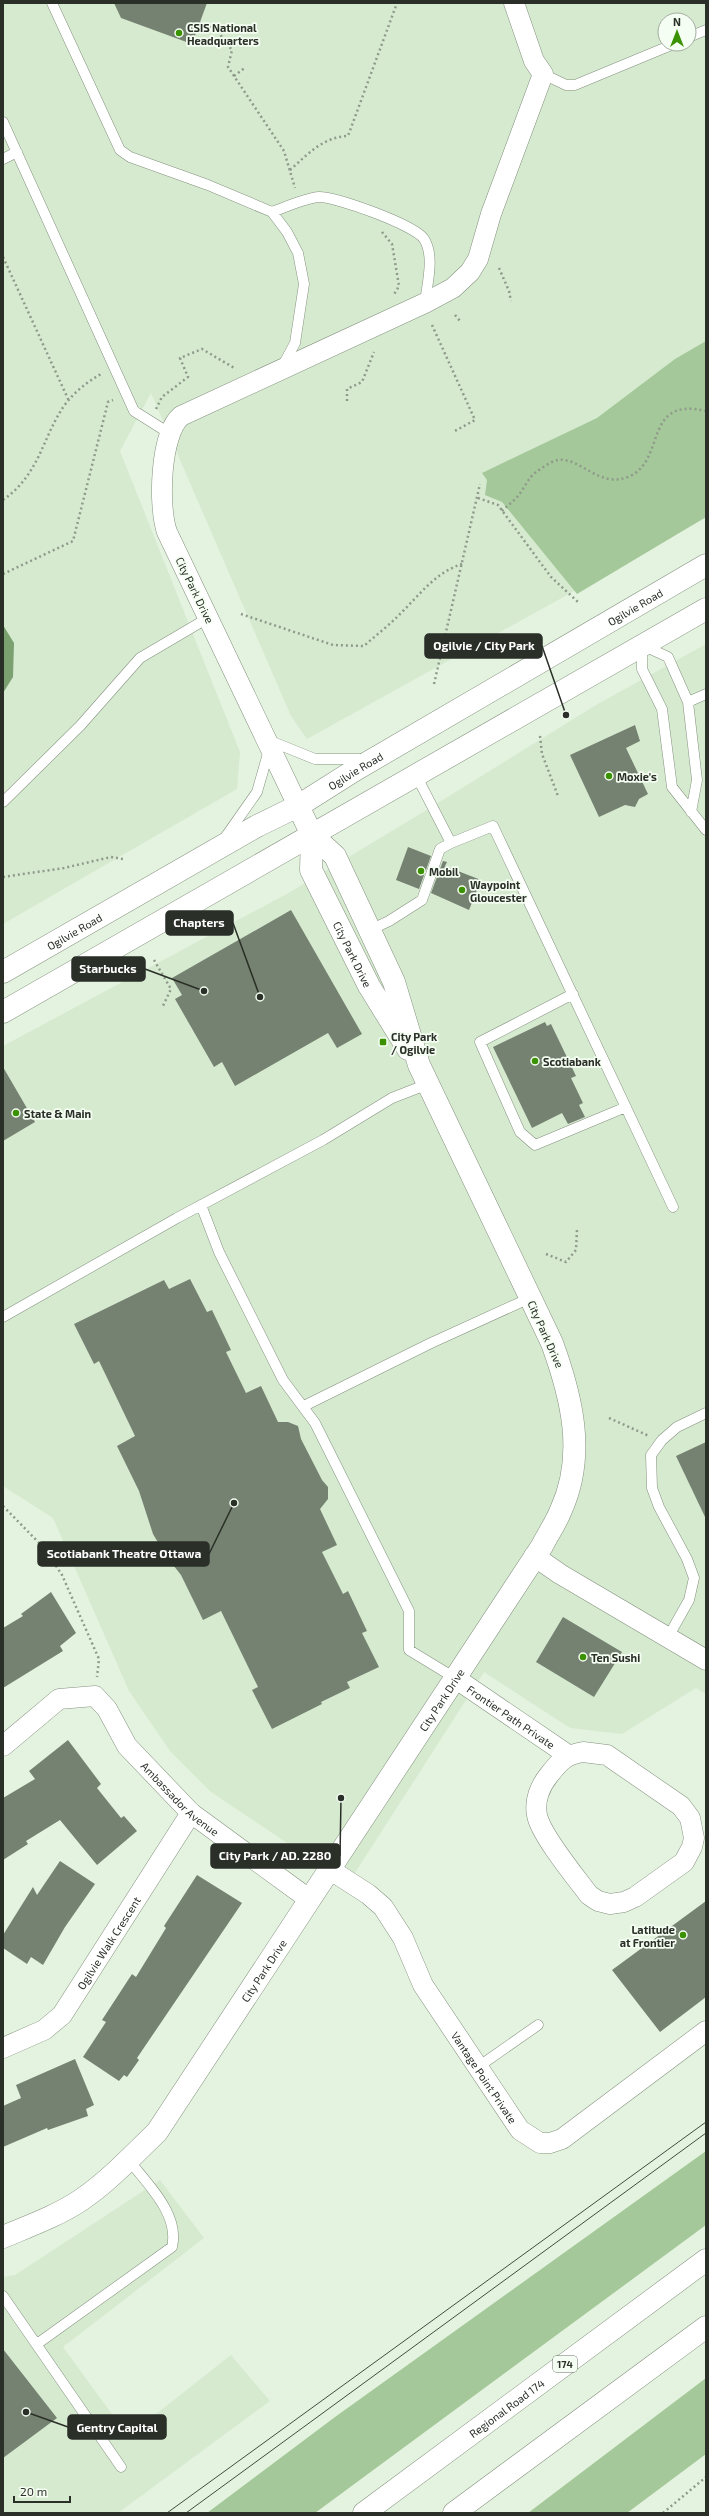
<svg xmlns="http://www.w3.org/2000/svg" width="709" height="2516" font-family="'Exo 2',sans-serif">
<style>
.built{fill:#d6ead0;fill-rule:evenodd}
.green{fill:#a4c899}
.water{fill:#7ca170}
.building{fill:#758271}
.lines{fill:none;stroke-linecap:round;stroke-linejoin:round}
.lane-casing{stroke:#84917f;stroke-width:11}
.street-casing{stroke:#84917f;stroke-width:21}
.secondary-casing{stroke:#84917f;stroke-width:23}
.highway-casing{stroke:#84917f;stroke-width:23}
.path{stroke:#8f9a8b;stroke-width:2.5;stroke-dasharray:2 3;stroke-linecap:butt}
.lane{stroke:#fff;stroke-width:10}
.street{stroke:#fff;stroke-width:20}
.secondary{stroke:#fff;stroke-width:22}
.highway{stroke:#fff;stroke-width:22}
.tram{stroke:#444b42;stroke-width:1}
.poi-dot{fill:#3a9200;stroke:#f5fef2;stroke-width:1.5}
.labels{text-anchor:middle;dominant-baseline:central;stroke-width:3.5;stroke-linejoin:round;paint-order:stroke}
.shield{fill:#f5fef2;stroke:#676d65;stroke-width:1}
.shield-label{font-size:10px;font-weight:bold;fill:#2a2f28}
.poi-label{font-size:11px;font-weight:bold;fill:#2a2f28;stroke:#f5fef2;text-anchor:start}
.street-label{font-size:11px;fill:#2a2f28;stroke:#f5fef2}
.leader{fill:none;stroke:#2a2f28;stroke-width:1.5}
.callout-dot{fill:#2a2f28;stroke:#f5fef2;stroke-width:1.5}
.callout{fill:#2a2f28;stroke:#2a2f28;stroke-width:1.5}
.callout-label{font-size:12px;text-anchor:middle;font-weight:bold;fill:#fff}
</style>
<rect width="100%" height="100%" fill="#e4f3df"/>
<!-- built -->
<path class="built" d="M3 3H706V518L307 739 291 716 151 393 120 451 240 752 237 789 3 924ZM665 20H689V44H665Z
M706 644V1694L696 1688 622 1734 570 1728 484 1672 344 1890 296 1849 211 1792 170 1751 129 1691 53 1518 3 1486V1046L292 891 425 811 596 705Z
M160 2180 204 2238 63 2347 128 2436 231 2355 270 2401 118 2513H3V2277L15 2275Z"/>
<!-- green -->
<path class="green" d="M706 341V517L577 594 502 502 485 495 487 480 482 473 597 418 675 359Z
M706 2151V2225L315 2513H207L335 2417Z
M706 2378V2454L627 2513H528Z"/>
<!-- water -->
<path class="water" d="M3 625 14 643 13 677 3 693Z"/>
<!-- building -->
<path class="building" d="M114 3H207L192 44 121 18Z
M635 725 640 741 626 748 648 794 639 799 635 807 625 805 599 817 570 755Z
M408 847 431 856 419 889 396 880Z
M443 861 447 862 445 866 481 880 469 910 431 893Z
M291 910 362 1034 337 1048 328 1033 235 1086 222 1062 214 1067 175 999 182 995 172 978Z
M545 1022 547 1026 551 1024 576 1076 571 1078 583 1103 579 1105 585 1117 568 1124 562 1113 532 1128 493 1047Z
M3 1067 35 1122 3 1141Z
M190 1279 207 1312 212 1310 231 1350 226 1352 246 1393 261 1386 278 1422H288L298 1426 301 1439 322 1480 328 1487V1499L320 1509 337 1545 322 1552 343 1594 348 1591 367 1631 362 1633 379 1667 347 1682 350 1688 321 1702 322 1704 272 1729 252 1690 258 1687 221 1611 203 1620 181 1575 166 1556 153 1534 139 1491 117 1446 135 1436 99 1361 94 1364 74 1324 164 1280 169 1289Z
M706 1442V1519L676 1456Z
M51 1592 76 1633 60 1646 63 1651 3 1688V1628L23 1616 21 1614Z
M563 1617 622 1652 594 1697 536 1662Z
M68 1740 101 1784 97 1788 121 1818 124 1816 137 1831 97 1865 60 1820 26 1841 28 1844 3 1860V1798L35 1779 29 1771Z
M60 1861 95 1884 65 1927 43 1965 31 1957 27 1964 3 1948V1935L33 1887 37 1895Z
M197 1875 242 1903 137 2058 139 2060 127 2077 124 2075 119 2081 83 2057 106 2022 102 2020 132 1974 136 1977 166 1928 164 1926Z
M706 1901V1997L660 2032 612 1970Z
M75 2059 94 2105 86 2109 88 2116 48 2130 47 2128 3 2147V2106L21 2098 16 2085Z
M3 2349 57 2418 3 2458Z"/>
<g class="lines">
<!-- lane casing -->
<g class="lane-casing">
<path id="lane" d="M52 3 120 150 130 157 208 185 272 212 287 232 298 253 304 284 295 343 282 367
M689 37 706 30
M543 74 566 85H575L674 44
M3 122 134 411 169 433
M3 159 17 152
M272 212C286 207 305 198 319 197 337 197 415 225 424 239 435 256 427 284 425 303
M688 702 706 694
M268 740 315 759H366
M416 775 451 843 493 826 673 1207
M3 802 80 726 140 658 208 618
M691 812 697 780 688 702 668 657 642 645V669L662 709 672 787 706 830
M224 839 257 792 269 750
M370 930 389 921 422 900 440 849 451 843
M573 994 480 1042 520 1132 535 1145 626 1107
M201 1205 219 1252 283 1380 315 1423 409 1611V1650L455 1678
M3 1317 177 1218 323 1140 392 1098 428 1084
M304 1406 431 1343 530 1298
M667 1639 689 1600 694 1578 687 1559 659 1507 652 1488 651 1455 662 1440 677 1427 706 1413
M478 2067 538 2025
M3 2296 121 2467
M37 2344 172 2247C180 2214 147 2184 128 2159"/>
</g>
<!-- street casing -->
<g class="street-casing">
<g id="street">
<path d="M298 806 167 532C158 506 160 434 181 416L425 303 453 288 470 272 478 259 491 214 543 74 534 61 514 3"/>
<path d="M534 1556 560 1574 706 1660"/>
<path id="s1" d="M455 1678 568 1755"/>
<path id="s2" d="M3 1746 59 1699 95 1696 107 1709 127 1746 191 1813 310 1900"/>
<path d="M583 1752 607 1755 681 1806 690 1818 694 1838 692 1847 684 1862 635 1897 624 1902 610 1904 598 1901 589 1895C577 1879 540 1834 537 1815 534 1801 540 1786 549 1775 560 1761 565 1755 583 1752Z"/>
<path id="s3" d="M329 1869 368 1894 383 1907 403 1938 423 1985 520 2130 540 2143H550L562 2139 706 2031"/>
<path id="s4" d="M3 2048 44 2030 62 2015 191 1813"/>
</g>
</g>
<!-- secondary casing -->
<g class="secondary-casing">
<g id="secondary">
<path id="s5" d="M312 835 311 870 369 986 408 1049"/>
<path id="s6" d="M3 972 257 826 298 806 355 770 706 565"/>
<path d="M3 1012 706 609"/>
<path id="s7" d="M3 2237C29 2226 57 2216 81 2200 109 2181 133 2155 157 2132L542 1546C548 1534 556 1523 561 1510 586 1455 572 1398 552 1343L419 1065 394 982 335 856 312 835 298 806"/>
</g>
</g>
<!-- highway casing -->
<g class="highway-casing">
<g id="highway">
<path id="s8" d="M364 2513 706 2260"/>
<path d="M454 2513 706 2327"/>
</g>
</g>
<!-- path -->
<path class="path" d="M200 23 215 28 232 50 228 67 284 151 295 188
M234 76 246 67
M290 170C308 154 323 137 348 136L397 3
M382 232 392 244 399 286 393 296
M3 257 69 401
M499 268 509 291 511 301
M455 315 460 321
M432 325 475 420 453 432
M347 401V389L362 382 374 352
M156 409 162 397 188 377 180 358 202 349 236 369
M478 498 498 505 551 577 578 602
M3 500C40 474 42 438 64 406 74 392 87 382 101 374
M502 511C507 506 513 502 518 496 524 489 528 478 536 472 542 468 551 461 558 460 581 457 600 490 630 476 666 460 643 396 706 411
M3 574 73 541 108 402 113 400
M241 614 333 645 364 646C375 636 387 627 397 617 418 597 434 573 462 564
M434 684 480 484
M540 736 542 754 558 796
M3 877 64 868 111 857 123 859
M154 960 171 989 162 1008
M546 1254 566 1262 576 1250 577 1230
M609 1418 649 1436
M3 1506 44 1548 62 1575 99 1659 97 1677
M663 2513 706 2477"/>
<!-- lane -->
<use href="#lane" class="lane"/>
<!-- street -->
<use href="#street" class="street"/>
<!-- secondary -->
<use href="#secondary" class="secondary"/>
<!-- highway -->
<use href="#highway" class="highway"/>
<!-- tram -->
<path class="tram" d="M167 2513 706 2122
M186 2513 706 2133"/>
</g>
<!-- markers -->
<g class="poi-dot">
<circle cx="179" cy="33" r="4"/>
<circle cx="609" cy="776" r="4"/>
<circle cx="421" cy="871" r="4"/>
<circle cx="462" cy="890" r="4"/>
<rect x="379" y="1038" width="8" height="8" rx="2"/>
<circle cx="535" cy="1061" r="4"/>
<circle cx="16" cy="1113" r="4"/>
<circle cx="583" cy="1657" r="4"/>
<circle cx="683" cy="1935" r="4"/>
</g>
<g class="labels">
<!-- shield labels -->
<rect class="shield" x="553" y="2356" width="24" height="16" rx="3"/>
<g class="shield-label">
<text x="565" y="2364">174</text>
</g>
<!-- poi labels -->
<g class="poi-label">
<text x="187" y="27">CSIS National<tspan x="187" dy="13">Headquarters</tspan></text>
<text x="617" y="776">Moxie's</text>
<text x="429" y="871">Mobil</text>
<text x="470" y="884">Waypoint<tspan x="470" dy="13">Gloucester</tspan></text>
<text x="391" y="1036">City Park<tspan x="391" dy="13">/ Ogilvie</tspan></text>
<text x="543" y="1061">Scotiabank</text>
<text x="24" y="1113">State &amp; Main</text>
<text x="591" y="1657">Ten Sushi</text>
<text x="675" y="1929" text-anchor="end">Latitude<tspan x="675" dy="13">at Frontier</tspan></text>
</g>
<!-- street labels -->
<g class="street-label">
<text transform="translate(195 590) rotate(64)">City Park Drive</text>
<text stroke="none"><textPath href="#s6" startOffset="730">Ogilvie Road</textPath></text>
<text stroke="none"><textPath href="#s6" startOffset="406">Ogilvie Road</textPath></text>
<text stroke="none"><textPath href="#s6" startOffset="82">Ogilvie Road</textPath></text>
<text stroke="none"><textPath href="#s5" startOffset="129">City Park Drive</textPath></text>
<text transform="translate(546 1334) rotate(66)">City Park Drive</text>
<text stroke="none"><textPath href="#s7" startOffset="706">City Park Drive</textPath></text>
<text stroke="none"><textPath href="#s1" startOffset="68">Frontier Path Private</textPath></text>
<text stroke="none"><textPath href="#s2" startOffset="244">Ambassador Avenue</textPath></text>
<text stroke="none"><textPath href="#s4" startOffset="154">Ogilvie Walk Crescent</textPath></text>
<text stroke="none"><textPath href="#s7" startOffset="382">City Park Drive</textPath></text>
<text stroke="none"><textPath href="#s3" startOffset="265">Vantage Point Private</textPath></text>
<text stroke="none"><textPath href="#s8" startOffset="177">Regional Road 174</textPath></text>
</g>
</g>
<!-- callouts -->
<path class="leader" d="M566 715L542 646M260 997L233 923M204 991L145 969M234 1503L209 1554M341 1798L340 1856M26 2412L68 2427"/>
<g class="callout-dot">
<circle cx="566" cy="715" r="4"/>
<circle cx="260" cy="997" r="4"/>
<circle cx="204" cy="991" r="4"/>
<circle cx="234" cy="1503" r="4"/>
<circle cx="341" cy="1798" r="4"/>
<circle cx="26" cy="2412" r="4"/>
</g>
<g class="callout">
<rect x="425" y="634" width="117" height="24" rx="4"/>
<rect x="166" y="911" width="67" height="24" rx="4"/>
<rect x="72" y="957" width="73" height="24" rx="4"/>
<rect x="38" y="1542" width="171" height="24" rx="4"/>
<rect x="211" y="1844" width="129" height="24" rx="4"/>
<rect x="68" y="2415" width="98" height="24" rx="4"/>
</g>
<g class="callout-label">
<text x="484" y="650">Ogilvie / City Park</text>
<text x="199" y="927">Chapters</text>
<text x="108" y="973">Starbucks</text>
<text x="124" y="1558">Scotiabank Theatre Ottawa</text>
<text x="275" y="1860">City Park / AD. 2280</text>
<text x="117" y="2432">Gentry Capital</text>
</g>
<!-- border -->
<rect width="709" height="2516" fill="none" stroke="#2a2f28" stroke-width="8"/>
<!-- north arrow -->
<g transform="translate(677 32)"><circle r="19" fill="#f5fef2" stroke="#a4aba1"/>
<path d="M0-3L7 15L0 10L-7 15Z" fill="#3a9200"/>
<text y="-6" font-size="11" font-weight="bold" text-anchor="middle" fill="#2a2f28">N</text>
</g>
<!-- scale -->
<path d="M14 2496v6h56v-6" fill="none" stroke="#2a2f28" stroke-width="2"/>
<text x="20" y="2496" font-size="12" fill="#2a2f28" stroke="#f5fef2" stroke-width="3" paint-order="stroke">20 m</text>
</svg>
